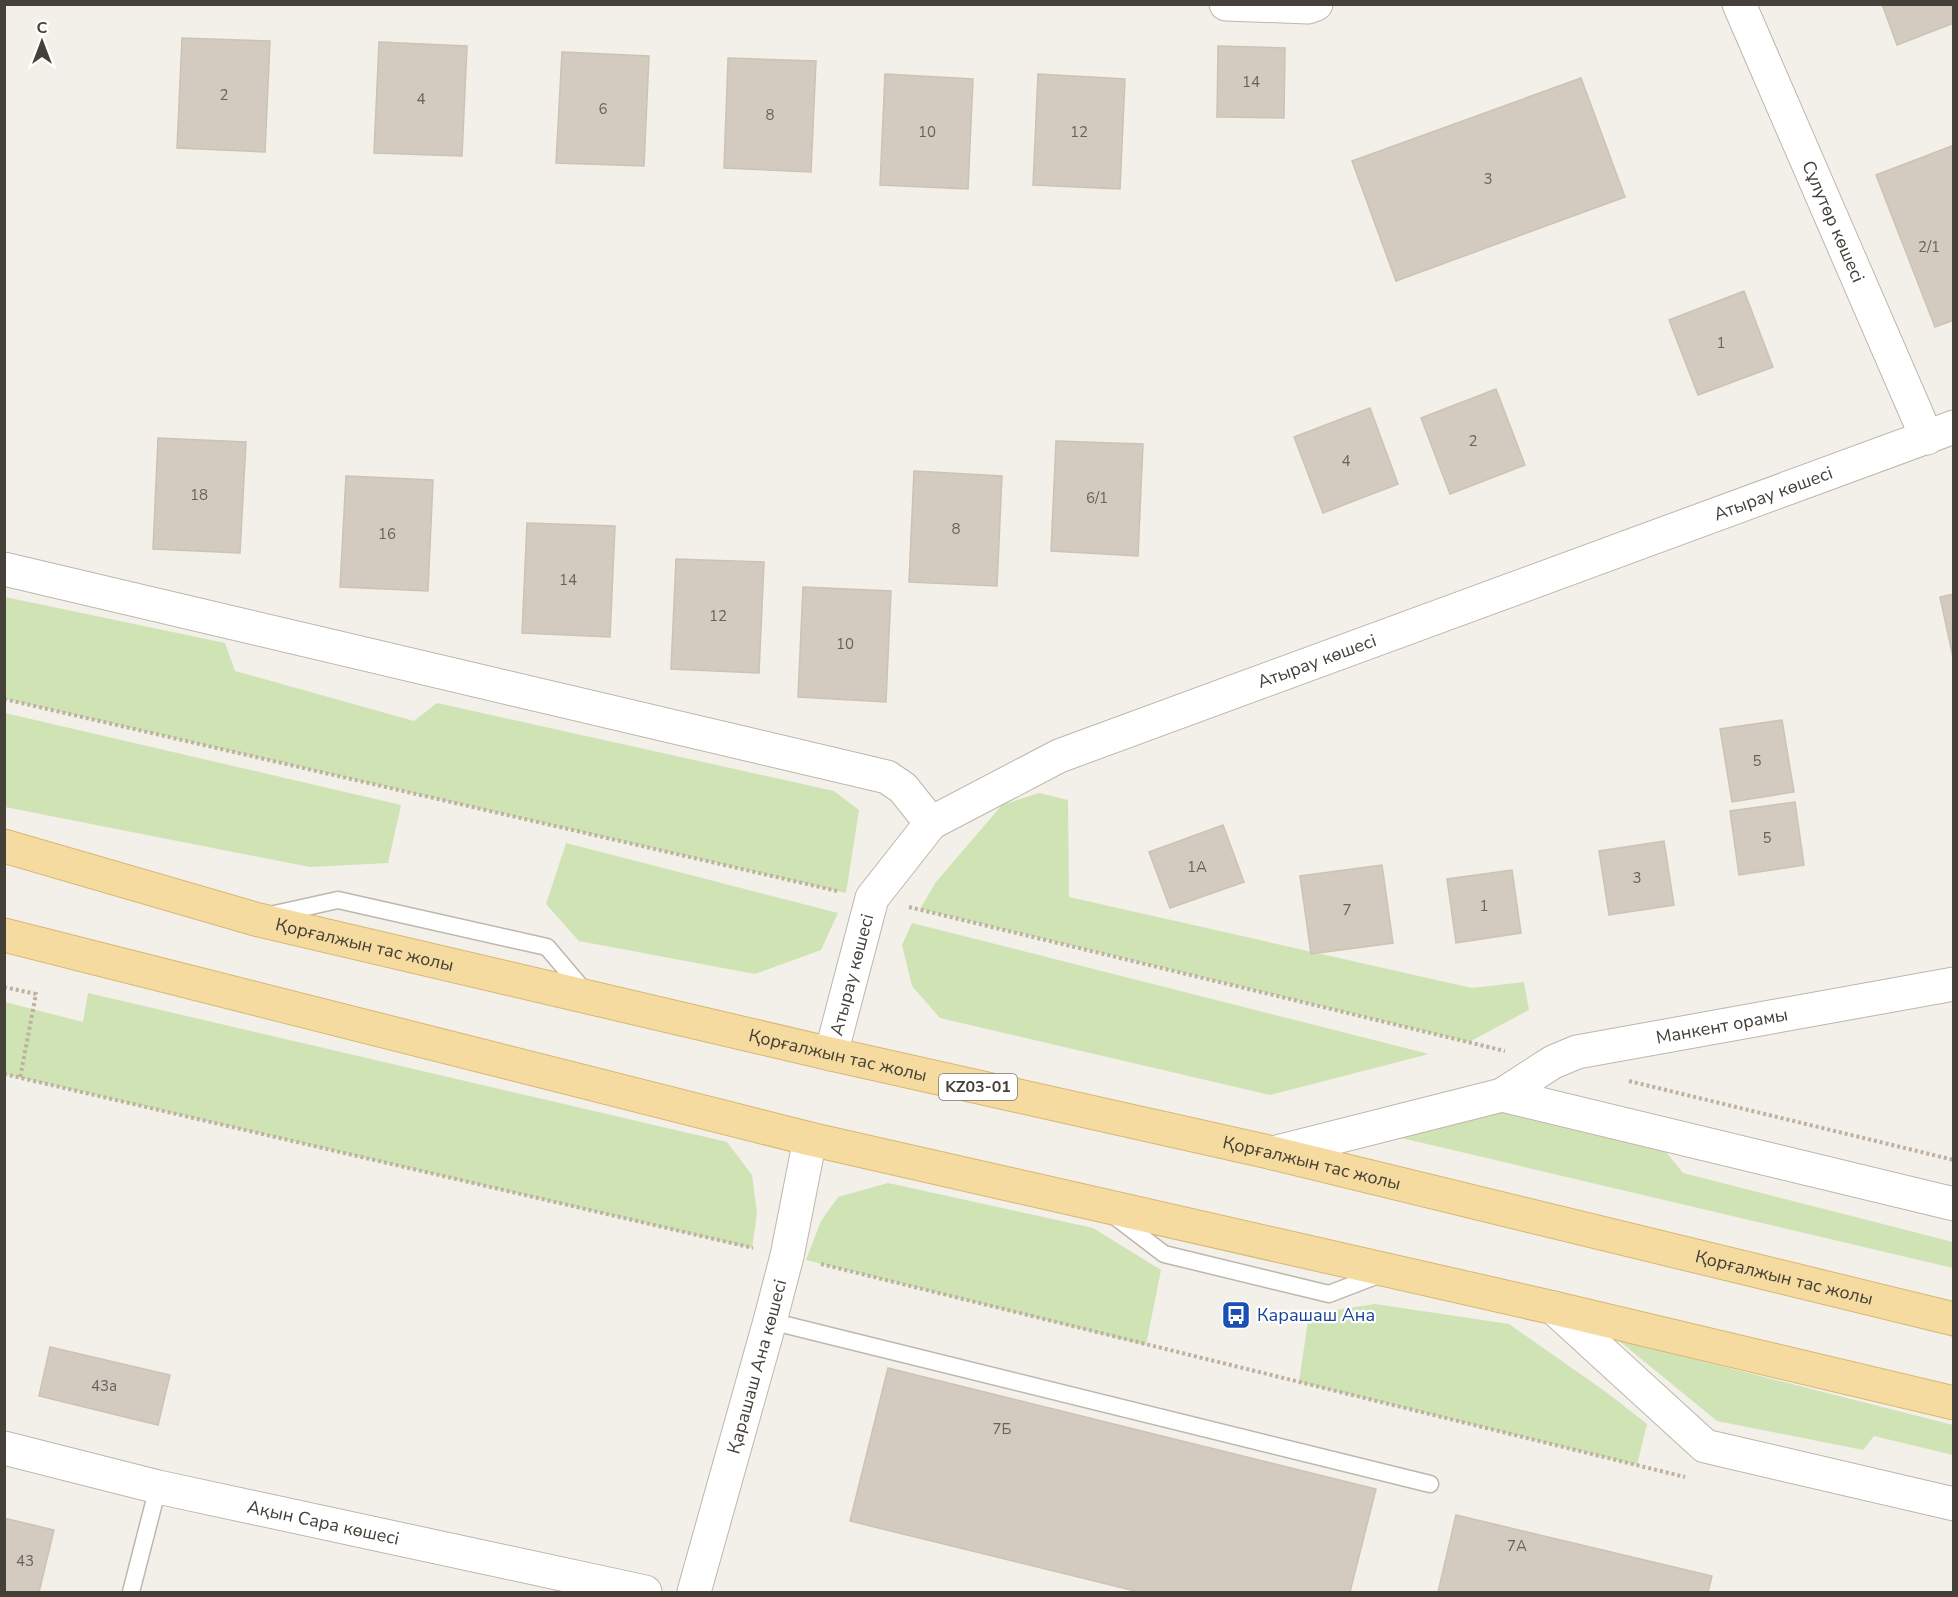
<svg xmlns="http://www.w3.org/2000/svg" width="1958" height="1597" font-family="'Nunito Sans',sans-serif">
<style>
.green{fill:#cfe3b5}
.building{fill:#d3cbbf;stroke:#cdc3b3;stroke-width:1.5}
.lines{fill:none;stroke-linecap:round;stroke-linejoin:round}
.lane-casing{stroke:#bdb7ac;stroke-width:19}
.street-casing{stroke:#bdb7ac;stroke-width:35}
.primary-casing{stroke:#d8b771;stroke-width:35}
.path{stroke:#beb29f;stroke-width:4;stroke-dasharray:3 3;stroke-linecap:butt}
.lane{stroke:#fff;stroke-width:16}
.street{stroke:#fff;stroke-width:33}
.primary{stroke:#f5dba0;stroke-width:33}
.labels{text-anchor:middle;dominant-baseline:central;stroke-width:4.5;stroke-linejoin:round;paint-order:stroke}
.number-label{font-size:15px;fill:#68635a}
.shield{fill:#fff;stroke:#7d7974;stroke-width:1.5}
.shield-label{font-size:16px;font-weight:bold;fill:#454038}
.street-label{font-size:18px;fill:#454038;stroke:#fff}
.transit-label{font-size:18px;fill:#164399;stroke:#fff;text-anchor:start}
</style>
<rect width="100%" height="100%" fill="#f3efe9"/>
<!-- green -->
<path class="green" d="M5 597 225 643 235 671 414 721 437 703 834 791 859 810 846 893 5 699Z
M5 713 401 805 388 863 310 867 5 807Z
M1039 793 1068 800 1069 897 1472 988 1524 982 1529 1010 1469 1042 920 909 936 882 1002 805Z
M566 843 838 913 821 950 755 974 579 941 546 904Z
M912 923 1429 1054 1270 1095 940 1018 912 986 902 945Z
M88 993 727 1142 752 1175 757 1213 752 1248 5 1074V1002L83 1022Z
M1502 1111 1662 1147 1683 1173 1953 1242V1268L1393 1136Z
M888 1183 1093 1228 1161 1270 1146 1345 806 1260 821 1221 838 1197Z
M1375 1304 1509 1324 1606 1392 1647 1424 1637 1465 1299 1382 1309 1314Z
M1618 1340 1953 1425V1455L1874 1436 1863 1450 1717 1421Z"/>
<!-- building -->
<path class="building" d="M1882 4H1954V23L1897 45Z
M182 38 270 41 265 152 177 148Z
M379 42 467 46 462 156 374 153Z
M1218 46 1285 48 1284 118 1217 117Z
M562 52 649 56 644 166 556 163Z
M728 58 816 61 811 172 724 168Z
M885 74 973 79 968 189 880 185Z
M1038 74 1125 79 1120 189 1033 185Z
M1581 78 1625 197 1396 281 1352 161Z
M1954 145V320L1935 327 1876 175Z
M1744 291 1773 367 1698 395 1669 320Z
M1496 389 1525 465 1450 494 1421 418Z
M1370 408 1398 484 1323 513 1294 437Z
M158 438 246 442 240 553 153 549Z
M1056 441 1143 444 1138 556 1051 551Z
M914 471 1002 476 997 586 909 582Z
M346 476 433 480 428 591 340 587Z
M527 523 615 526 610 637 522 633Z
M676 559 764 562 759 673 671 669Z
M803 587 891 591 886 702 798 697Z
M1954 594V662L1940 597Z
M1782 720 1794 792 1732 802 1720 729Z
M1795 802 1804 865 1739 875 1730 811Z
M1223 825 1244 882 1170 908 1149 852Z
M1664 841 1674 905 1609 915 1599 851Z
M1382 865 1393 943 1311 954 1300 876Z
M1512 870 1521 933 1456 943 1447 879Z
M50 1347 170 1375 158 1425 39 1396Z
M888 1368 1376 1489 1350 1592H1139L850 1521Z
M1456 1515 1712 1576 1708 1592H1438Z
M4 1518 54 1530 39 1592H4Z"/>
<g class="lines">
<!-- lane casing -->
<g class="lane-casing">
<path id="lane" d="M270 915 338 900 547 947 586 993
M1113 1215 1164 1254 1329 1294 1381 1274
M770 1321 1430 1484
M131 1592 158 1487"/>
</g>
<!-- street casing -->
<g class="street-casing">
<g id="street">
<path d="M1226 4 1308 7 1316 4"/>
<path id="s1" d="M1739 4 1927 438"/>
<path d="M4 569 887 777 903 788 931 823"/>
<path id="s2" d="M831 1054 872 898 931 823 1059 756 1954 427"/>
<path id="s3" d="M1502 1095 1553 1062 1577 1052 1954 984"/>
<path d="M1273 1153 1502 1095 1954 1204"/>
<path d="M1554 1308 1705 1446 1954 1504"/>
<path id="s4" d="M4 1448 158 1487 645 1592"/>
<path id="s5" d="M694 1592 770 1321 787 1256 810 1139"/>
</g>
</g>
<!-- primary casing -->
<g class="primary-casing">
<g id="primary">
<path id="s6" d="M4 846 255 919 831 1054 1273 1153 1954 1319"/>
<path d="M4 935 810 1139 1554 1308 1954 1403"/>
</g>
</g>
<!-- path -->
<path class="path" d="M4 699 837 891
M909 907 1505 1051
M4 987 36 994 20 1078
M4 1074 753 1248
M1629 1081 1954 1160
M821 1264 1685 1477"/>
<!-- lane -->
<use href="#lane" class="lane"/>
<!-- street -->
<use href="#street" class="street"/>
<!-- primary -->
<use href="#primary" class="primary"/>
</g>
<!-- icons -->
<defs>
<g id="bus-square" transform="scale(1.5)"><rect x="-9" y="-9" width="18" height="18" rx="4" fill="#1a4fb4" stroke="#fff"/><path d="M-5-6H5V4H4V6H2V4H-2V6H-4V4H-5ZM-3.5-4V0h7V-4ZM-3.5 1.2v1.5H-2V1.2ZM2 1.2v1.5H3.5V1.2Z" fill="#fff"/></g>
</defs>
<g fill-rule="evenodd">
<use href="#bus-square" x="1236" y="1315"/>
</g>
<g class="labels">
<!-- number labels -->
<g class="number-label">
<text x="1251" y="82">14</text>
<text x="224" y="95">2</text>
<text x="421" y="99">4</text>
<text x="603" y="109">6</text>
<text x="770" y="115">8</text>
<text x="927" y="132">10</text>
<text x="1079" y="132">12</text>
<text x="1488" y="179">3</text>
<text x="1929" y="247">2/1</text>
<text x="1721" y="343">1</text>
<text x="1473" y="441">2</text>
<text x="1346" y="461">4</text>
<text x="199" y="495">18</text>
<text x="1097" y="498">6/1</text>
<text x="956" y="529">8</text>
<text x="387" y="534">16</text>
<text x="568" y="580">14</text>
<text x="718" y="616">12</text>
<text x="845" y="644">10</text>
<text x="1757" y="761">5</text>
<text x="1767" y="838">5</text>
<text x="1197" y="867">1А</text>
<text x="1637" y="878">3</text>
<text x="1484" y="906">1</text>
<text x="1347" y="910">7</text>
<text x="104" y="1386">43а</text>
<text x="1002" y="1429">7Б</text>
<text x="1517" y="1546">7А</text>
<text x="25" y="1561">43</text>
</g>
<!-- shield labels -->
<rect class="shield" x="939" y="1074" width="78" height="26" rx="4.5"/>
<g class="shield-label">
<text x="978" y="1087">KZ03-01</text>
</g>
<!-- street labels -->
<g class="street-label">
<text stroke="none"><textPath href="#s1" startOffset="237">Сұлутөр көшесі</textPath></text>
<text stroke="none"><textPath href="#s2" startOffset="1162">Атырау көшесі</textPath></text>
<text stroke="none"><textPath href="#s2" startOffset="676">Атырау көшесі</textPath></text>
<text stroke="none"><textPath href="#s6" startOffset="374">Қорғалжын тас жолы</textPath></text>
<text stroke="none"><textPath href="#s2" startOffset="82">Атырау көшесі</textPath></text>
<text stroke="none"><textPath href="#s3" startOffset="234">Манкент орамы</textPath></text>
<text stroke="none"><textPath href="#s6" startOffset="860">Қорғалжын тас жолы</textPath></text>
<text stroke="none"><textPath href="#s6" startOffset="1346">Қорғалжын тас жолы</textPath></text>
<text stroke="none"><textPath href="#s6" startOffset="1832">Қорғалжын тас жолы</textPath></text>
<text stroke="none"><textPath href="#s5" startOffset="234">Қарашаш Ана көшесі</textPath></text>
<text stroke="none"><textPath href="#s4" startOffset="328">Ақын Сара көшесі</textPath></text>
</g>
<!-- transit labels -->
<g class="transit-label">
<text x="1257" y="1315">Карашаш Ана</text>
</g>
</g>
<!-- border -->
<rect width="1958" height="1597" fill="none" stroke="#454038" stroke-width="12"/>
<!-- north arrow -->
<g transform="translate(42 42)" stroke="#ffffff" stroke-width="4.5" paint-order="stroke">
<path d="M0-4.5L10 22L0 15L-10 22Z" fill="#454038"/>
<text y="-9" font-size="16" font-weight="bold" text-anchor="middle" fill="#454038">С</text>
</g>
</svg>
